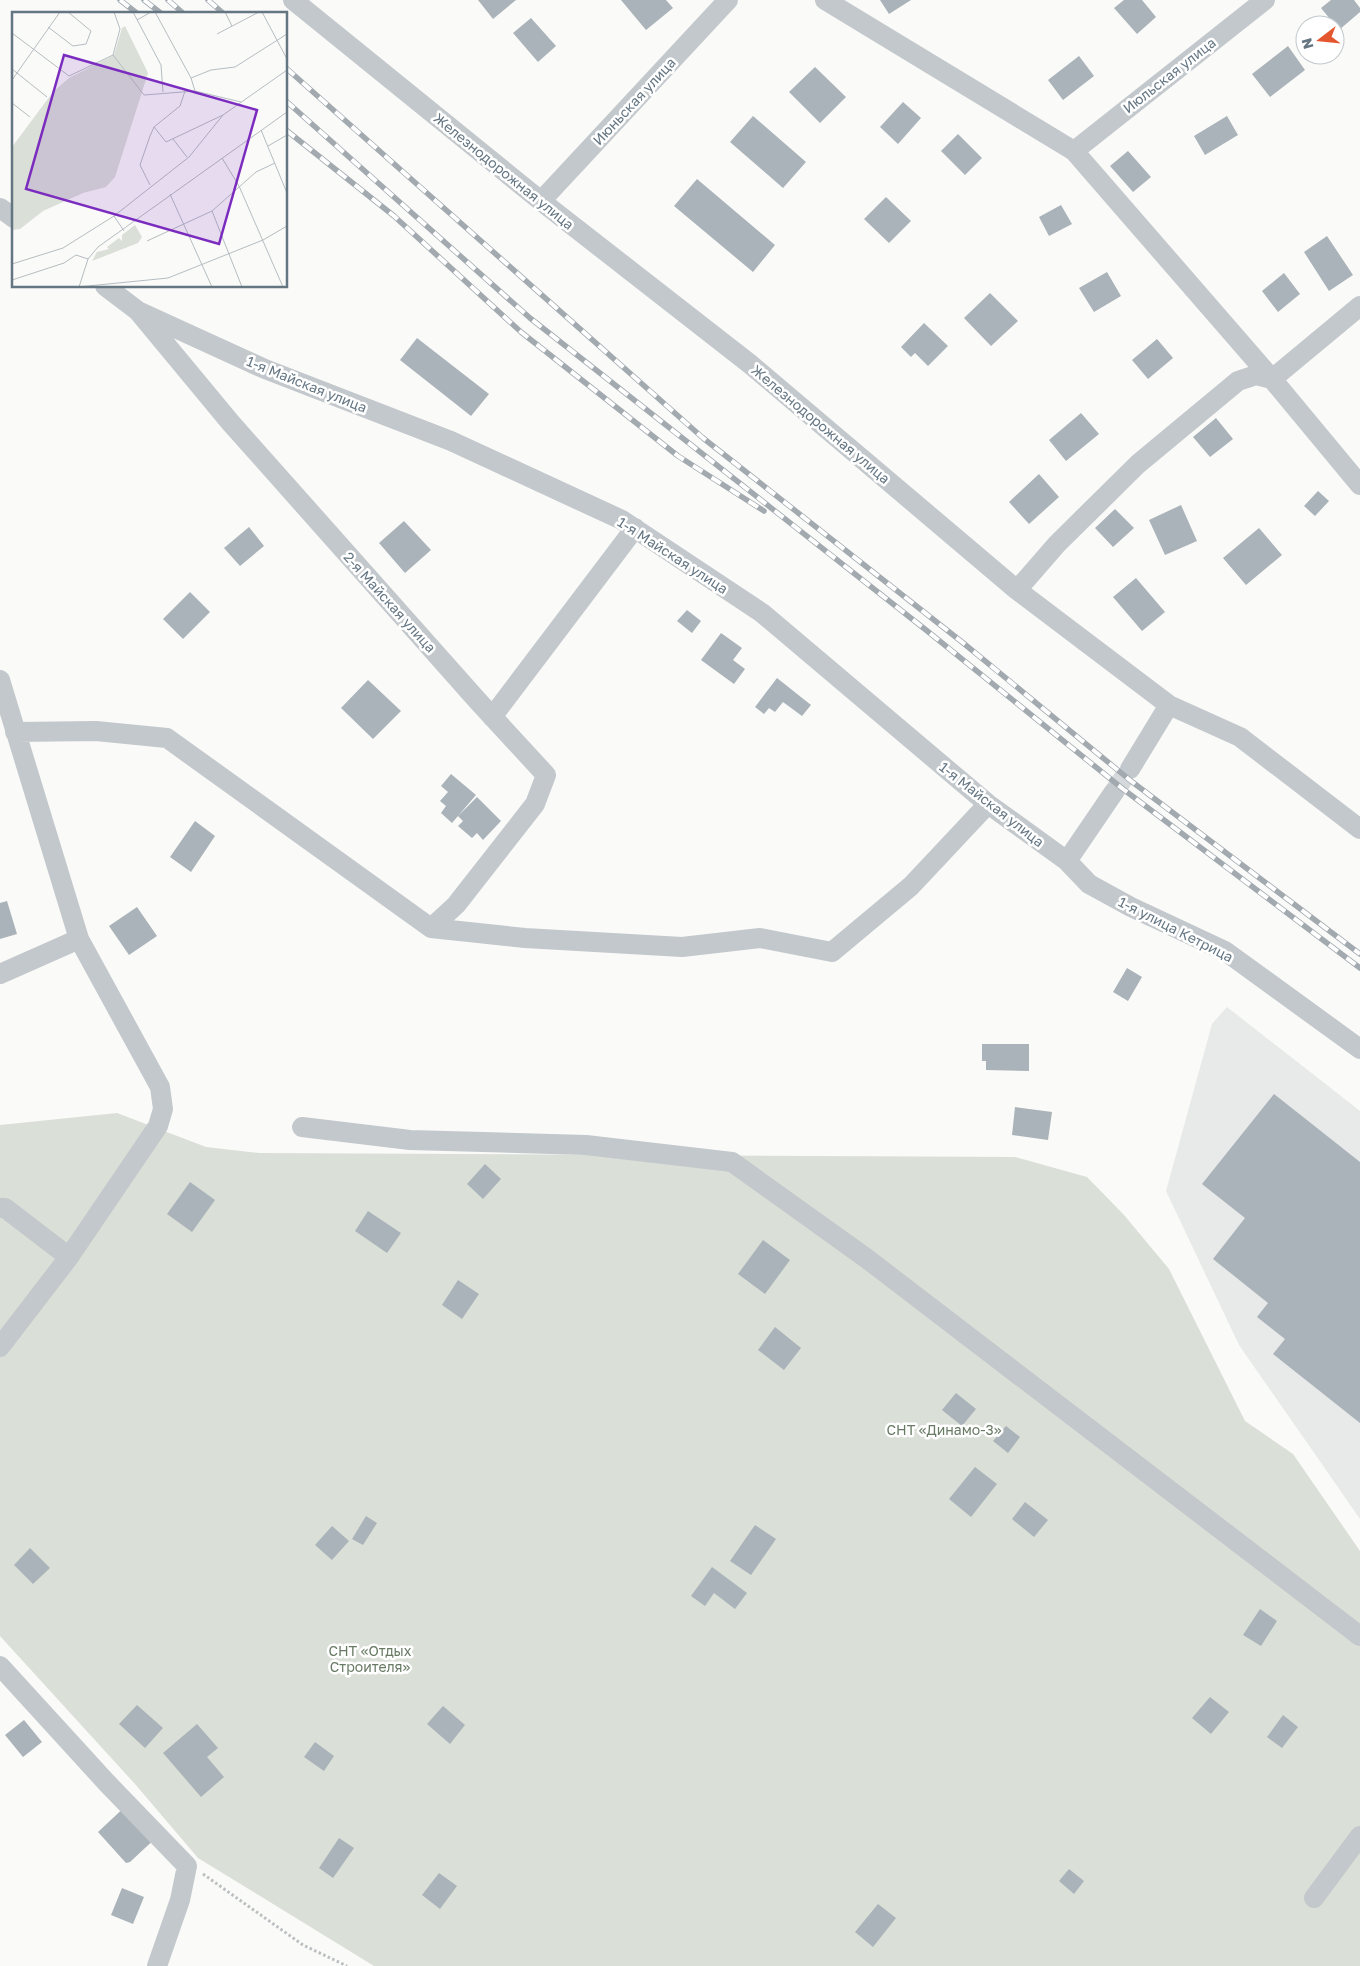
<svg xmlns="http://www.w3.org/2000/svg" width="1360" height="1966" font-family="'Golos Text',sans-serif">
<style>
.built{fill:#e8e9e9}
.green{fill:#dadfd7}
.building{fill:#aab3b9}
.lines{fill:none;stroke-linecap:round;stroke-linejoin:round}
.minor-tunnel{stroke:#d5d9db;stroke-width:20;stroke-dasharray:20 10;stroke-linecap:butt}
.path{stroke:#bbbfc2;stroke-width:3;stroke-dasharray:2.5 2.5;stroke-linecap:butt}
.minor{stroke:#c3c8cc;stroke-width:20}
.rail-casing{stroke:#a2aab0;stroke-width:5.5}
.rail{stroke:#fff;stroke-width:4;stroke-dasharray:11;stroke-linecap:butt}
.labels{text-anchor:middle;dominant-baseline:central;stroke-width:5;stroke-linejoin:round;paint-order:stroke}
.street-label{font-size:14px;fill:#657683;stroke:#fff}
.park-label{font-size:14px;fill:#687a64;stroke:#fff}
.inset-road{fill:none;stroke:#b5bdc2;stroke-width:1}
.view{fill:#7b2cbf;fill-opacity:0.15;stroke:#7b2cbf;stroke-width:2.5}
.inset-edge{fill:none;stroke:#657683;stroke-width:2.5}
</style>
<rect width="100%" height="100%" fill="#fafaf8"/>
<!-- built -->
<path class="built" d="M1227 1007 1360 1111V1519L1239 1345 1166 1191 1212 1024Z"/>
<!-- green -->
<path class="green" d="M117 1113 206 1147 259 1153 1015 1157 1087 1177 1124 1215 1169 1269 1245 1421 1293 1454 1360 1551V1966H374L198 1858 135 1784 0 1636V1125Z"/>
<!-- building -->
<path class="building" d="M478 0H516L493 19Z
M621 0H666L673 8 646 30Z
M880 0H911L889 14Z
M1124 0H1142L1156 17 1137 34 1114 8Z
M1331 0H1354L1360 8V12L1339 30 1321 8Z
M531 18 556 46 538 62 513 33Z
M1288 46 1305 70 1270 97 1252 74Z
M1079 56 1094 76 1063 100 1048 80Z
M815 67 846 97 820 123 789 92Z
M903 102 921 118 898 144 880 127Z
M753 116 806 162 783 188 730 142Z
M1227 116 1238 135 1205 155 1194 136Z
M958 134 982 158 965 175 941 151Z
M1128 151 1151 177 1133 192 1110 166Z
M697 179 775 245 753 272 674 206Z
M886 197 911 221 889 243 864 219Z
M1061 205 1072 224 1049 236 1039 217Z
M1327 236 1353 275 1329 291 1304 252Z
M1107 272 1121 296 1094 312 1079 288Z
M1284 273 1300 294 1278 312 1262 291Z
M990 293 1018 321 991 346 964 318Z
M924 323 948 346 928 366 915 353 911 357 901 347Z
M417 338 489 394 471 416 400 360Z
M1157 339 1173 358 1148 379 1132 360Z
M1081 413 1099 434 1066 461 1049 440Z
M1216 418 1233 439 1210 457 1193 437Z
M1039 474 1059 497 1029 524 1009 502Z
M1318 491 1329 501 1315 516 1304 506Z
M1181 505 1197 541 1165 555 1149 520Z
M1115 509 1134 528 1113 547 1095 528Z
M404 521 431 550 405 573 379 543Z
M249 527 264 546 240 566 224 548Z
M1259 528 1282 555 1246 585 1223 558Z
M1136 578 1165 612 1142 631 1113 597Z
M190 592 210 612 183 639 163 619Z
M687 610 701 621 692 633 677 621Z
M721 633 742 648 733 660 745 669 734 684 701 660Z
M777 678 811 705 802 716 783 702 775 712 769 708 764 714 755 707Z
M368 680 401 711 373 739 341 708Z
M451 774 476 795 452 823 441 813 446 806 440 801 448 792 441 786Z
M477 797 501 821 483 840 477 833 472 838 458 826 463 821 458 816Z
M195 821 215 836 191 872 170 857Z
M7 901 17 934 0 939V903Z
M137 907 157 936 129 955 109 926Z
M1127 968 1142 977 1128 1001 1113 992Z
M982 1044H1029V1071L986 1070V1061H982Z
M1274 1094 1360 1162V1423L1273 1354 1285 1339 1257 1317 1268 1303 1213 1259 1245 1218 1202 1184Z
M1015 1107 1052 1112 1048 1140 1012 1135Z
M485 1164 501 1179 483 1199 467 1184Z
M190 1182 215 1200 192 1232 167 1214Z
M368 1211 401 1233 387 1253 355 1231Z
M763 1240 790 1260 765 1294 738 1274Z
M458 1280 479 1294 462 1319 442 1305Z
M775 1327 801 1348 784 1370 758 1350Z
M956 1393 976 1409 962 1426 942 1410Z
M1006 1426 1020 1437 1008 1453 993 1441Z
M975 1467 997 1484 971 1517 949 1499Z
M1025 1502 1048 1520 1034 1537 1012 1519Z
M366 1516 377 1523 363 1545 352 1539Z
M755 1525 776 1539 751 1575 730 1561Z
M332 1526 349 1541 332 1560 315 1545Z
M30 1548 50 1568 33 1584 14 1565Z
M712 1567 747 1593 735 1609 714 1593 705 1606 691 1596Z
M1260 1609 1277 1621 1261 1646 1243 1635Z
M1210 1697 1229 1712 1211 1734 1192 1718Z
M137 1705 163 1728 145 1748 119 1724Z
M443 1706 465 1725 450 1744 427 1724Z
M1283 1715 1298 1727 1282 1748 1267 1737Z
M24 1720 42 1742 23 1757 5 1735Z
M197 1724 218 1748 207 1757 224 1777 201 1797 163 1753Z
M315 1742 334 1756 324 1771 304 1757Z
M129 1803 159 1835 130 1862 126 1863 98 1832Z
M339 1838 354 1848 333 1878 319 1868Z
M1069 1869 1084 1881 1074 1894 1059 1881Z
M439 1873 457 1886 440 1909 422 1895Z
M122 1888 144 1897 133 1924 111 1915Z
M878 1904 896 1918 873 1947 855 1932Z"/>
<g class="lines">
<!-- minor-tunnel -->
<path class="minor-tunnel" d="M1114 792 1130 769"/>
<!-- path -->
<path class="path" d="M203 1874 303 1945 347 1966"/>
<!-- minor -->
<path class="minor" d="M293 0 541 201 750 364 1017 590 1169 705 1240 737 1360 829
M825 0 1074 151 1272 379 1360 485
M1074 151 1265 0
M541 201 728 0
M0 208 14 218
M105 286 138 311 230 422 477 700 546 775 535 804 456 905 431 928
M138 311 265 369 451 441 622 520 762 613 988 804 1067 861 1089 884 1131 907 1225 951 1360 1049
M1017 590 1057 544 1138 464 1238 381 1256 375 1272 379 1360 306
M0 680 79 939 160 1087 163 1109 158 1126 69 1257 0 1347
M492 717 635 528
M15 732 96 731 167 738 431 928 525 938 682 947 760 938 832 952 911 886 988 804
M1130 769 1169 705
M1067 861 1114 792
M0 974 79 939
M302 1127 410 1140 586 1145 732 1162 866 1258 1360 1636
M0 1208H5L69 1257
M0 1666 106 1782 187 1866 180 1900 157 1966
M1314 1898 1360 1836"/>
<!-- rail casing -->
<g class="rail-casing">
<path id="rail" d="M120 0 138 14
M144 0 162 14
M168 0 184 14
M208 0 224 14
M286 68 703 438 962 642 1131 781 1360 954
M286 101 530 318 926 630 1123 789 1360 968
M286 130 394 216 521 332 678 456 764 511"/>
</g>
<!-- rail -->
<use href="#rail" class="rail"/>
</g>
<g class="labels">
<!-- street labels -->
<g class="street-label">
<text transform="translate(1169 75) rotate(-38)">Июльская улица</text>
<text transform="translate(634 101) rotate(-47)">Июньская улица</text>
<text transform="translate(504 171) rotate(39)">Железнодорожная улица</text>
<text transform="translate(307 384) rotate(22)">1-я Майская улица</text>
<text transform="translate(821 424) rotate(40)">Железнодорожная улица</text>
<text transform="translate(673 555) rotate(33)">1-я Майская улица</text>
<text transform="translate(390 602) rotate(48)">2-я Майская улица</text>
<text transform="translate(992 804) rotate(38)">1-я Майская улица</text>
<text transform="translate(1176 929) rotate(27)">1-я улица Кетрица</text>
</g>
<!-- park labels -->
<g class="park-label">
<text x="944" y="1429">СНТ «Динамо-3»</text>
<text x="370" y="1650">СНТ «Отдых<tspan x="370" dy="16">Строителя»</tspan></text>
</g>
</g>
<!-- overview -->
<g transform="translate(12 12)">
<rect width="275" height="275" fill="#fafaf8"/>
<path d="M113 14 136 61 103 165 94 175 71 181 31 199 8 217 0 218V135L41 80 57 66 102 43 110 16ZM123 213 130 225 126 231 80 249 85 240 97 237 95 235 107 226 110 229V223Z" fill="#dadfd7"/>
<path class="inset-road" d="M121 0 149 53 151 80M143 0 179 66 183 79M213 0 220 14M250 0 275 47M125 8 139 0M36 15 61 34 74 32 79 19 56 0M0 21 57 64 101 43 132 83 183 79 229 90M205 22 247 0M101 43 108 17 102 0M0 57 35 85M179 66 199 58 223 55 275 22M0 68 48 0M0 91 18 105M142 115 154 130 211 103 275 58M249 118 275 181M161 127 175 145M256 134 275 123M210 146 227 174 271 275M138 173 128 153 138 124 142 115 168 94 173 79M158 182 200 275M200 199 230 275M102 204 112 219M135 229 200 199 244 160 263 151M0 252 51 236 102 204 177 145 211 103M0 268 52 251 64 243 76 247M66 275 156 266 251 228 275 214M67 275 76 247 86 235 275 100"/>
<path class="view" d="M52 43 245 98 207 232 14 177Z"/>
<rect width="275" height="275" class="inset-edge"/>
</g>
<!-- north arrow -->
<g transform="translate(1320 40) rotate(254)"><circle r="24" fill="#ffffff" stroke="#c1c8cd"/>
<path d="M0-4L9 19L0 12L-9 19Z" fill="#e4572e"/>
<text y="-8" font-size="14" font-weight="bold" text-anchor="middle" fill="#657683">N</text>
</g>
</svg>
